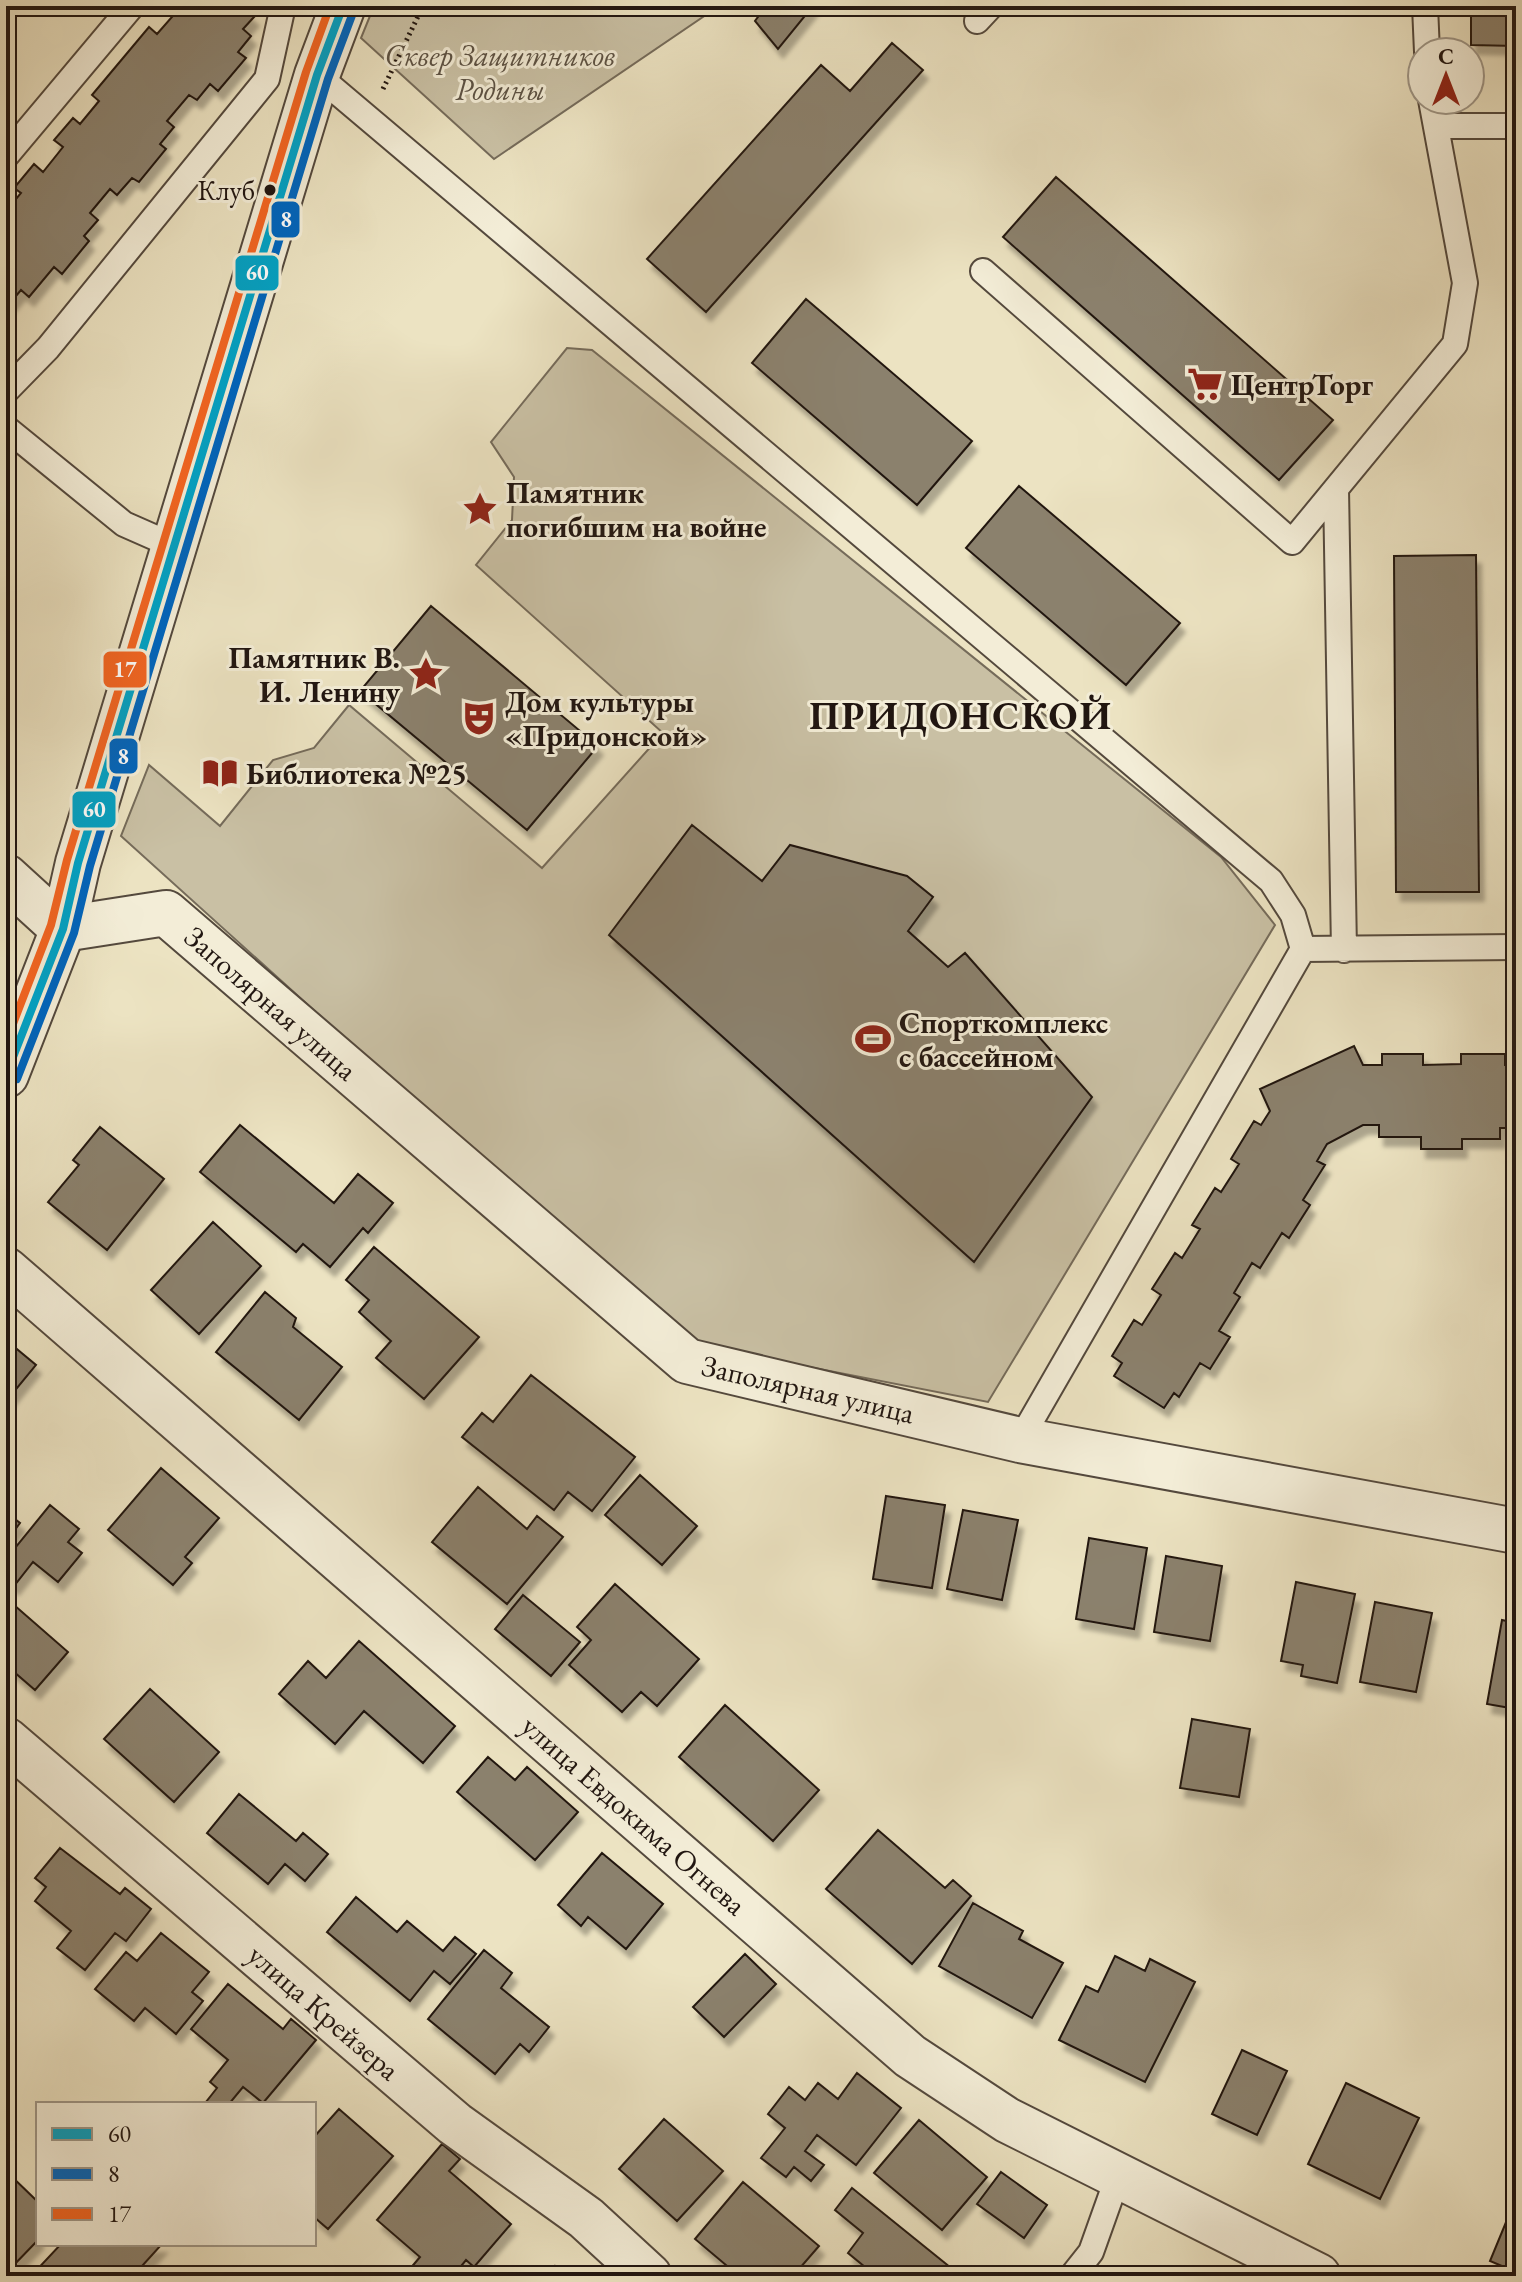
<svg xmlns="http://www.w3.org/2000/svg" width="1522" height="2282" font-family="'EB Garamond',serif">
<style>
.green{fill:#c9c0a4;stroke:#756b5a;stroke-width:2}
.building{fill:#8b816d;stroke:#211611;stroke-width:2;filter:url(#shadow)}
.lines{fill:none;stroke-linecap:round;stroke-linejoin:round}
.service-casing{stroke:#54493d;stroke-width:28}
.minor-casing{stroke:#54493d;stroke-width:48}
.tertiary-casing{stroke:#54493d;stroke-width:48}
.path{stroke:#211611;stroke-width:5;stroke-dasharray:2 4;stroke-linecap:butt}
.service{stroke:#f3edd7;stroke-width:24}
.minor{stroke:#f3edd7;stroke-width:44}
.tertiary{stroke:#f3edd7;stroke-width:44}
.bus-1-casing{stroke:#f3edd7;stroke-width:14}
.bus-2-casing{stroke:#f3edd7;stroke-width:14}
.bus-3-casing{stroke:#f3edd7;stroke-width:14}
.bus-1{stroke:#02a2c5;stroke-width:8}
.bus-2{stroke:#0065bd;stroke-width:8}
.bus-3{stroke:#f26522;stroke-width:8}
.bus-dot{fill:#211611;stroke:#f3edd7;stroke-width:3}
.labels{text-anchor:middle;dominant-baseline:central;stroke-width:6;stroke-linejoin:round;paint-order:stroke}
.bus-label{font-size:28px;fill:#211611;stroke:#f3edd7;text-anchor:end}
.park-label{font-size:30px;font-style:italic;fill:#5c5244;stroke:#f3edd7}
.poi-label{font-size:30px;font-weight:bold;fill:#211611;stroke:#f3edd7;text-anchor:start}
.street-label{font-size:30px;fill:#211611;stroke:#f3edd7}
.district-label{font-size:38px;font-weight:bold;letter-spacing:2px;fill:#211611;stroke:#f3edd7}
.line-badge{stroke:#f3edd7;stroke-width:3}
.badge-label{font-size:22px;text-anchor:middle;font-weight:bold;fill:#fff}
</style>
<defs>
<filter id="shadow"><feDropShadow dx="5" dy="9" stdDeviation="2" flood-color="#0004"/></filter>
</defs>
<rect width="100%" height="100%" fill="#ece3c2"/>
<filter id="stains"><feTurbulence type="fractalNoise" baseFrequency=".0025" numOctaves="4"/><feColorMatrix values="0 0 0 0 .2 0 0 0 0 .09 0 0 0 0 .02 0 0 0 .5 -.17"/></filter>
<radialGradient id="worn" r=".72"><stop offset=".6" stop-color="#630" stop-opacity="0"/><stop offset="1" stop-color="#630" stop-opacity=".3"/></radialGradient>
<!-- green -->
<path class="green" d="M374 6H719L494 159 361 38Z
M567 348 592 350 1221 857 1275 925 988 1402 681 1342 121 836 149 765 220 826 273 760 314 748 349 705 542 868 663 733 476 565 512 520 514 477 491 442Z"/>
<!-- building -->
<path class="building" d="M175 6H240L254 17 243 29 251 36 238 52 246 58 218 91 210 84 197 100 189 95 167 121 174 127 160 144 166 149 139 182 132 178 117 195 110 189 90 213 98 220 84 236 89 241 62 274 54 267 29 297 21 290 10 303 6 299V211L21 193 14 188 34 164 43 172 63 147 54 140 73 118 80 124 99 101 92 95 149 27 157 34 179 9Z
M766 6H813L778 49 755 21Z
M1471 6H1516V46L1471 45Z
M892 43 923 70 706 312 647 259 821 65 850 91Z
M1056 177 1333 420 1279 480 1003 237Z
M806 299 972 441 917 505 752 363Z
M1019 486 1180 623 1126 685 966 548Z
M1476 555 1479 892H1396L1394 556Z
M431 606 598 746 527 830 360 691Z
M692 825 762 881 790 845 907 876 933 897 908 931 948 967 965 953 1092 1097 974 1262 609 935Z
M1354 1046 1363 1065H1382V1054H1423V1065L1461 1064V1054H1505V1065H1516V1128H1500V1139H1462V1149H1421V1137H1379V1125H1363L1327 1144 1317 1161 1325 1165 1303 1200 1310 1205 1289 1238 1282 1233 1260 1268 1252 1263 1234 1293 1240 1297 1219 1331 1230 1337 1210 1369 1200 1363 1179 1397 1174 1393 1164 1408 1114 1376 1122 1363 1112 1356 1134 1320 1142 1325 1161 1295 1152 1289 1175 1253 1182 1258 1200 1229 1192 1225 1215 1188 1221 1192 1239 1164 1231 1159 1254 1121 1261 1125 1270 1111 1260 1089Z
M240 1125 334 1203 358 1174 393 1203 368 1233 363 1228 330 1267 303 1244 296 1252 200 1172Z
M100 1127 164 1179 107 1250 48 1202 79 1165 73 1160Z
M213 1222 261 1266 199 1334 151 1290Z
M374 1247 479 1337 424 1399 376 1358 391 1341 359 1312 369 1300 346 1280Z
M265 1292 296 1318 293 1327 342 1367 299 1420 216 1352Z
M6 1340 36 1365 8 1399 6 1398Z
M531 1375 635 1457 592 1511 568 1492 554 1510 462 1437 482 1413 493 1422Z
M161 1468 219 1518 185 1557 192 1563 173 1585 108 1530Z
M640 1475 697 1526 662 1565 605 1515Z
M478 1487 527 1529 537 1516 563 1537 507 1604 432 1542Z
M886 1496 945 1505 932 1588 873 1579Z
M50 1505 79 1529 68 1542 82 1553 58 1582 33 1562 14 1586 6 1579V1559Z
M963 1510 1018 1520 1002 1600 947 1589Z
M6 1512 20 1523 6 1542Z
M1089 1538 1147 1548 1134 1629 1076 1619Z
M1166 1556 1222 1566 1210 1641 1154 1632Z
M1296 1582 1355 1594 1337 1683 1301 1676 1303 1665 1281 1661Z
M615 1584 699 1659 657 1706 641 1692 622 1712 569 1665 591 1640 577 1627Z
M523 1595 580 1642 551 1676 495 1629Z
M6 1598 68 1652 35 1690 6 1665Z
M1375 1602 1432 1613 1416 1692 1360 1682Z
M1502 1620 1516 1623V1709L1487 1704Z
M359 1641 455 1726 423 1763 364 1711 335 1744 279 1694 308 1661 326 1678Z
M150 1689 219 1752 174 1802 104 1739Z
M725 1705 819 1790 773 1841 679 1757Z
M1192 1719 1250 1729 1239 1797 1180 1788Z
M488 1757 515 1780 527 1767 578 1812 535 1860 457 1792Z
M239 1794 296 1841 303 1833 328 1854 305 1881 285 1864 268 1884 207 1833Z
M878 1830 945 1888 953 1880 971 1896 912 1964 826 1889Z
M60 1848 120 1894 125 1888 151 1909 126 1941 115 1933 85 1970 57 1948 71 1931 35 1901 46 1887 35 1878Z
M602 1853 663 1904 626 1949 588 1917 581 1926 558 1905Z
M356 1897 397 1932 407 1921 443 1951 455 1937 476 1954 450 1984 434 1971 410 2001 327 1932Z
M973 1903 1023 1931 1019 1939 1063 1963 1032 2018 939 1966Z
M161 1933 209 1972 192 1992 203 2001 176 2034 145 2008 134 2021 95 1989 126 1952 137 1961Z
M484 1950 512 1973 501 1988 549 2027 529 2052 520 2044 495 2074 428 2019Z
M745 1954 776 1984 724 2037 693 2007Z
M1115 1956 1145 1971 1150 1959 1195 1982 1145 2082 1059 2040 1086 1986 1098 1992Z
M228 1984 283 2029 291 2019 316 2040 263 2103 243 2087 229 2104 206 2102 217 2088 210 2082 228 2060 191 2029Z
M1242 2050 1287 2071 1257 2135 1212 2114Z
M857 2073 901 2108 856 2165 817 2135 805 2151 824 2165 811 2181 794 2167 786 2177 761 2158 785 2128 768 2114 789 2087 805 2100 818 2083 838 2099Z
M1346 2083 1419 2118 1380 2199 1308 2164Z
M339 2109 393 2156 328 2229 314 2217V2137Z
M664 2119 723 2171 677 2221 619 2169Z
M919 2120 987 2177 942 2230 874 2173Z
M442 2144 460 2159 449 2171 511 2224 474 2267 466 2260 453 2276 431 2273 416 2276 409 2270 420 2257 377 2220Z
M6 2171 38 2202V2240L10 2269 6 2265Z
M1001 2172 1047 2205 1024 2238 977 2204Z
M743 2182 819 2246 793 2276H739L695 2239Z
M852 2188 961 2276H876L848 2253 863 2233 835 2210Z
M1516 2198V2272L1490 2261Z
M61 2244H162L133 2276H31Z
M555 2266 567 2276H546Z"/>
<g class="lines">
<!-- service casing -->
<g class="service-casing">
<path id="service" d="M1425 6 1427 52
M977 21 991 6
M317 75 1271 881 1293 915 1303 949
M1436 126H1516
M6 156 132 6
M983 271 1292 542 1455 344 1465 283 1431 100
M6 391 48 348 267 79 283 6
M6 428 124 524 174 546
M1336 489 1344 950
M1020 1440 1303 949 1516 947
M1072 2276 1091 2252 1117 2179"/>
</g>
<!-- minor casing -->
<g class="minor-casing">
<path id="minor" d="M6 877 63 929 166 913 687 1361 1020 1440 1516 1531
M6 1270 910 2056 1007 2120 1318 2276
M6 1740 455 2124 586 2218 649 2276"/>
</g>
<!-- tertiary casing -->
<g class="tertiary-casing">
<path id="tertiary" d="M6 1075 63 929 78 863 317 75 343 6"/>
</g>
<!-- path -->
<path class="path" d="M383 89 423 6"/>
<!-- service -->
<use href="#service" class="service"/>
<!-- minor -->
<use href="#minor" class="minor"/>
<!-- tertiary -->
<use href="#tertiary" class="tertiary"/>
<!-- bus-1 casing -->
<g class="bus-1-casing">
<path id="bus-1" d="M6 1075 63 929 78 863 317 75 343 6"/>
</g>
<!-- bus-2 casing -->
<g class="bus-2-casing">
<path id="bus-2" d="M17 1079 74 933 90 866 328 79 354 10"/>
</g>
<!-- bus-3 casing -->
<g class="bus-3-casing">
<path id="bus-3" d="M6 1042 51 925 67 860 306 72 330 6"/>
</g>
<!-- bus-1 -->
<use href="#bus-1" class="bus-1"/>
<!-- bus-2 -->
<use href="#bus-2" class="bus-2"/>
<!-- bus-3 -->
<use href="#bus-3" class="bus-3"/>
</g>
<!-- icons -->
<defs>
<g id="supermarket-bare" transform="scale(2.76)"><path d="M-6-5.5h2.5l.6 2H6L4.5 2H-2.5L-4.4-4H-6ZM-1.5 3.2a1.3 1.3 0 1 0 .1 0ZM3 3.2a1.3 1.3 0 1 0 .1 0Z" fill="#8f2418" stroke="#f3edd7" stroke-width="2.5" paint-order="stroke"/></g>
<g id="sight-bare" transform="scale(2.76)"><path d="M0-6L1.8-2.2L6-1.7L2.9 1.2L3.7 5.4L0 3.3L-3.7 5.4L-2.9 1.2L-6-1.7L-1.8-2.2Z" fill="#8f2418" stroke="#f3edd7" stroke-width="2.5" paint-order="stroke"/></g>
<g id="theatre-bare" transform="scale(2.76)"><path d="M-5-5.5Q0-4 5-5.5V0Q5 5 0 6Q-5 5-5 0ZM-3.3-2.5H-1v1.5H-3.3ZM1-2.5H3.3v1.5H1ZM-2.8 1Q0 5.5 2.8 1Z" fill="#8f2418" stroke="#f3edd7" stroke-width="2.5" paint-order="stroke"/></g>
<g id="library-bare" transform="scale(2.76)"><path d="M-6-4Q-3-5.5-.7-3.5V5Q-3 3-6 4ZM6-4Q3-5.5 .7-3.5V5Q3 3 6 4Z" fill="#8f2418" stroke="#f3edd7" stroke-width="2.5" paint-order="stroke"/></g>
<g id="stadium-bare" transform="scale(2.76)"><path d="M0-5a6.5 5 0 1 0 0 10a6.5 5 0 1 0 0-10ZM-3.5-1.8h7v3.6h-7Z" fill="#8f2418" stroke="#f3edd7" stroke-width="2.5" paint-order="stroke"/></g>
</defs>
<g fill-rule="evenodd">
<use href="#supermarket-bare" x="1205" y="384"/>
<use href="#sight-bare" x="480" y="509"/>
<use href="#sight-bare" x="426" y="674"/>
<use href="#theatre-bare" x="479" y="718"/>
<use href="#library-bare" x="220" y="773"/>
<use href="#stadium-bare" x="873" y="1039"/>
</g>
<!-- markers -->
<circle class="bus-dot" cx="270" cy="190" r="7"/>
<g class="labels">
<!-- bus labels -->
<g class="bus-label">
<text x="255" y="190">Клуб</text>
</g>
<!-- park labels -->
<g class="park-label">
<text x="500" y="55">Сквер Защитников<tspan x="500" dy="34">Родины</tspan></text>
</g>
<!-- poi labels -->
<g class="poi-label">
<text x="1231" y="384">ЦентрТорг</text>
<text x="506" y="492">Памятник<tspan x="506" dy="34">погибшим на войне</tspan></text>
<text x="400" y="657" text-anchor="end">Памятник В.<tspan x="400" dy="34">И. Ленину</tspan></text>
<text x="505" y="701">Дом культуры<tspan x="505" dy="34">«Придонской»</tspan></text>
<text x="246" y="773">Библиотека №25</text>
<text x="899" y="1022">Спорткомплекс<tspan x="899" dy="34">с бассейном</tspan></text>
</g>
<!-- street labels -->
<g class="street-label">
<text transform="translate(271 1003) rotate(41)">Заполярная улица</text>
<text transform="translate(808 1389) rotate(13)">Заполярная улица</text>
<text transform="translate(634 1815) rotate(41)">улица Евдокима Огнева</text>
<text transform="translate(324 2012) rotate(41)">улица Крейзера</text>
</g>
<!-- district labels -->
<g class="district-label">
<text x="961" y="715">ПРИДОНСКОЙ</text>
</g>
</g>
<g class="line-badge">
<rect x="270" y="200" width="31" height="39" rx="8" fill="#0065bd"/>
<rect x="234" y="254" width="46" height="38" rx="8" fill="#02a2c5"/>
<rect x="102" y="650" width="46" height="39" rx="8" fill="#f26522"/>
<rect x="108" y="737" width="31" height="38" rx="8" fill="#0065bd"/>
<rect x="71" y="790" width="46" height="39" rx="8" fill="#02a2c5"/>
</g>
<g class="badge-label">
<text x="286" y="227">8</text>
<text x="257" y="280">60</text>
<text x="125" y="677">17</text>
<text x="123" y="764">8</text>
<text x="94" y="817">60</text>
</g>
<!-- margin -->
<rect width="1522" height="2282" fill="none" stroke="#ece3c2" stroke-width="32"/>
<rect x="8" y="8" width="1506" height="2266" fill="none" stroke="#211611" stroke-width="4"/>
<rect x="16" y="16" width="1490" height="2250" fill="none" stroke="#211611" stroke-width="2"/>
<!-- legend -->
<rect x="36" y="2102" width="280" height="144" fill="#f3edd7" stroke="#9f9788" stroke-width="2"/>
<rect x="52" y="2128" width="40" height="12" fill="#02a2c5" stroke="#9f9788" stroke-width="2"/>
<text x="108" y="2142" font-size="24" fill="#211611">60</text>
<rect x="52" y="2168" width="40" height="12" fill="#0065bd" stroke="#9f9788" stroke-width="2"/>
<text x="108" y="2182" font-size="24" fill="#211611">8</text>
<rect x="52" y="2208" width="40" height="12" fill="#f26522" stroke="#9f9788" stroke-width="2"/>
<text x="108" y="2222" font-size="24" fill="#211611">17</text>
<!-- north arrow -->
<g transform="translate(1446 76)"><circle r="38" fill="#f3edd7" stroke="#9f9788" stroke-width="2"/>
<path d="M0-6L14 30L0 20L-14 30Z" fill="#8f2418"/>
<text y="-12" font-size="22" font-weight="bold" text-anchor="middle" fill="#211611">С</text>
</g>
<rect width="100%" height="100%" filter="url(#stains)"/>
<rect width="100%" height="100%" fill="url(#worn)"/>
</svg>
